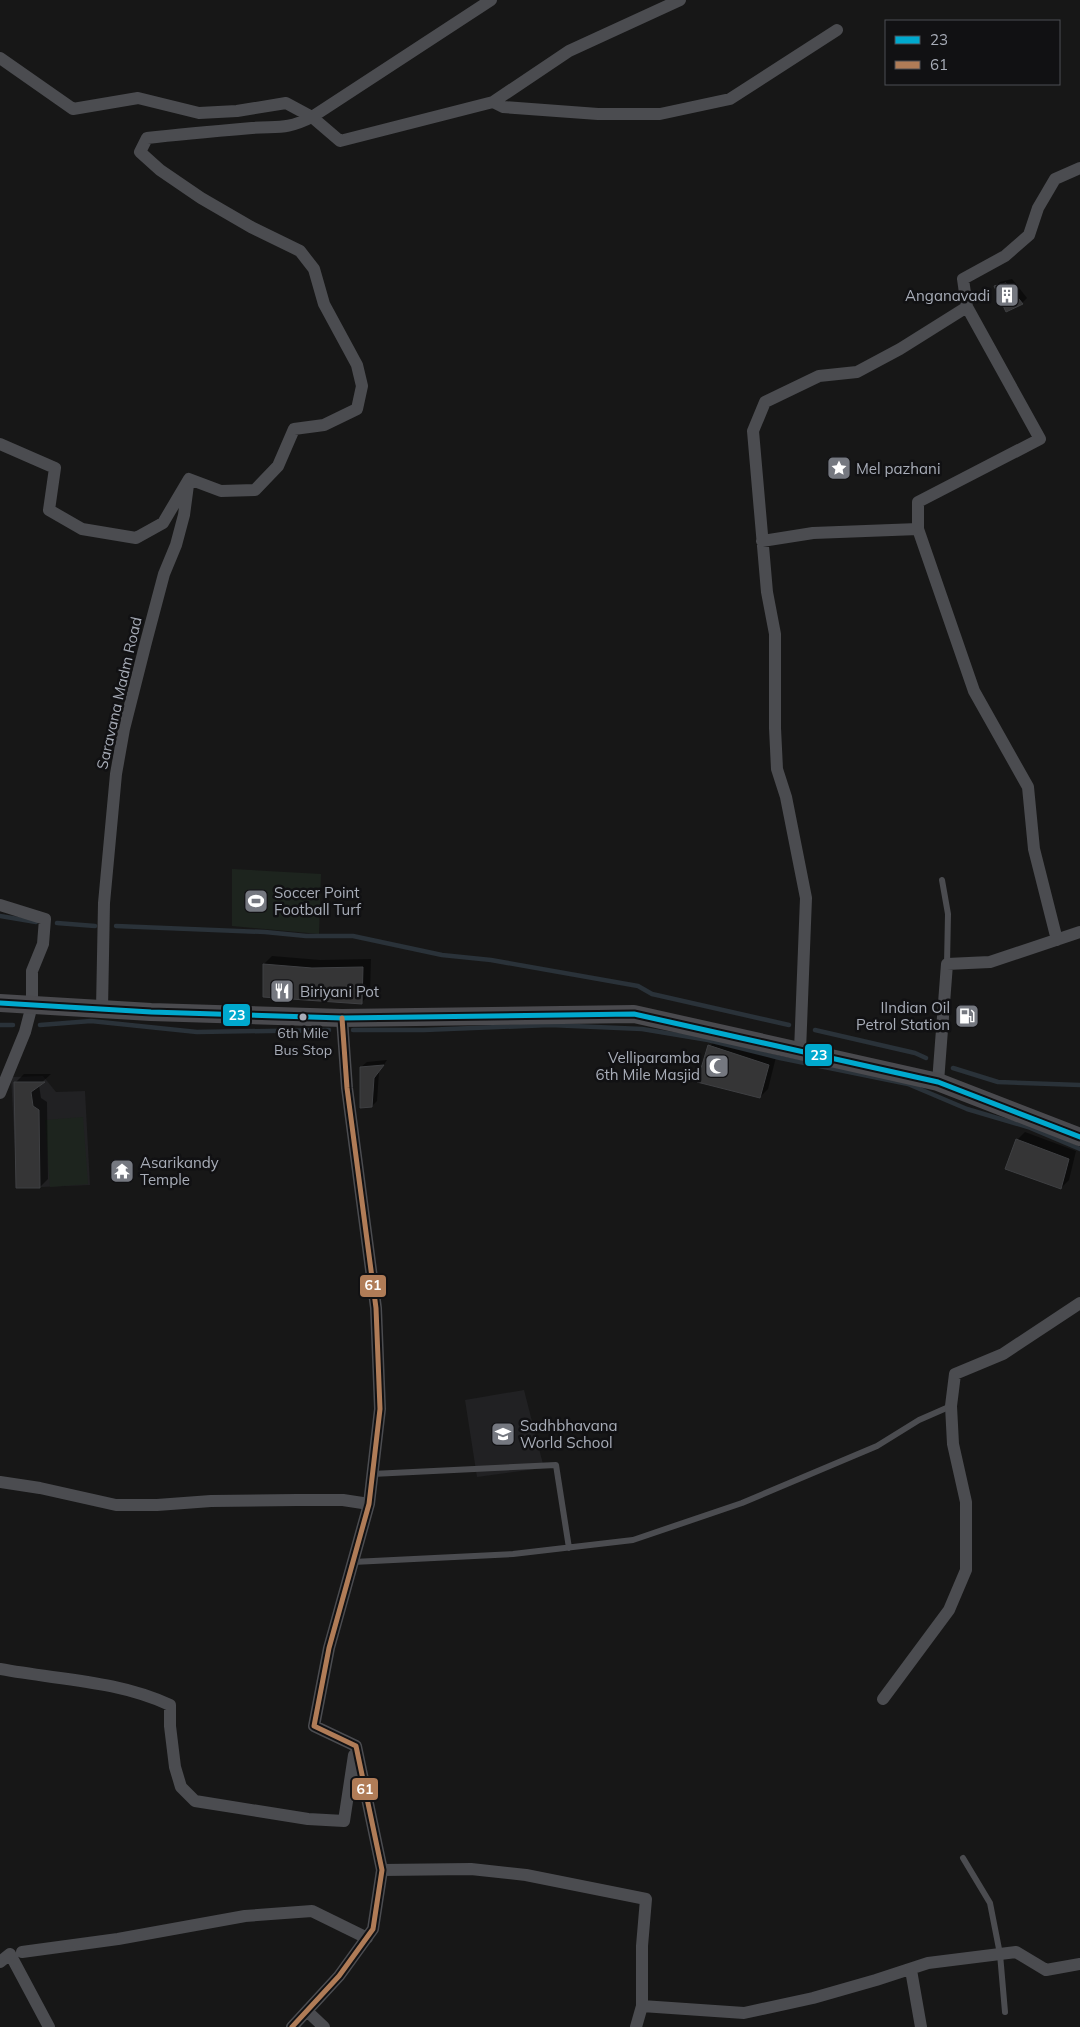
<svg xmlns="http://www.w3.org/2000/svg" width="1080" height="2027" font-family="Mulish,sans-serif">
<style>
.built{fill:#212123}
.green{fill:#1d241e}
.shadow{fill:#0007}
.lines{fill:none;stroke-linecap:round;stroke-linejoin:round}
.stream{stroke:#2a3239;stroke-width:4.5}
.building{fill:#353536;stroke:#3f4043}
.lane{stroke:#4b4c50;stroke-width:6}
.street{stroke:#4b4c50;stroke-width:12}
.secondary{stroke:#4a4a4e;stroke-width:18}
.bus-1-casing{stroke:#111113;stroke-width:9}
.bus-2-casing{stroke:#111113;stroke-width:9}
.bus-1{stroke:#00a9ce;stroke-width:5}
.bus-2{stroke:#b07c57;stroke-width:5}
.bus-dot{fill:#a8adb8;stroke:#111113;stroke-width:2}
.labels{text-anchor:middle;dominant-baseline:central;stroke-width:5;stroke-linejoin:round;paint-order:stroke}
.bus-label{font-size:14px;fill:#a8adb8;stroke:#111113}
.poi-label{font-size:15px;fill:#a8adb8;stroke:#111113;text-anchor:start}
.street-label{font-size:15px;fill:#a8adb8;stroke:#111113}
.line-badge{stroke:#111113;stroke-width:2}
.badge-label{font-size:14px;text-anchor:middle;font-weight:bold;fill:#fff}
</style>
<rect width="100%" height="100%" fill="#171717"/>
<!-- built -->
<path class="built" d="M43 1076 56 1092 85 1091 90 1185 17 1188 11 1077Z
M524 1390 544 1468 477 1477 465 1400Z"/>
<!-- green -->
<path class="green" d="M232 869 321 874 319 934 232 926Z
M83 1117 88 1184 50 1187 45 1120Z"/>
<!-- shadow -->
<path class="shadow" d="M1012 279 1027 298 1022 303 995 287 1000 282Z
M272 956 320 960 371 959 370 994 361 1003 264 964Z
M718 1038 776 1057 768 1089 760 1097 710 1046Z
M387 1060 379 1072 377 1101 372 1106 361 1067 367 1062Z
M24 1074H51L39 1085 41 1098 47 1102 48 1179 40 1187 16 1082Z
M1025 1132 1076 1151 1069 1180 1061 1188 1017 1140Z"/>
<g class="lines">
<!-- stream -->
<path class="stream" d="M0 916 36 922
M57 923 95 926
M116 926 265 932 306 936H353L442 955 491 960 638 986 652 994 789 1025
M0 1025H13
M40 1025 91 1021 197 1032 329 1030
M353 1030H424L550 1025 642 1029 708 1040 780 1058 908 1084 967 1109 1028 1127 1080 1149
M815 1030 915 1053 926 1058
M953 1068 998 1082 1080 1085"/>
</g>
<!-- building -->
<path class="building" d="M1006 283 1023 304 1006 312 994 286Z
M263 964 312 968 363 967 362 1004 263 997Z
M708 1045 769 1065 760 1098 697 1082Z
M384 1065 374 1078 372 1107 360 1108V1067Z
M14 1082H45L31 1092 33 1106 39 1110 40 1188H16Z
M1016 1139 1069 1159 1061 1189 1005 1169Z"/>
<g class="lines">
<!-- lane -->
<path class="lane" d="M942 880 948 914 947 964
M372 1474 556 1465 569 1548
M353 1562 513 1554 633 1540 742 1503 877 1446 919 1420 951 1406
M963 1858 990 1903 1000 1954 1005 2012"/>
<!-- street -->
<path class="street" d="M0 58 73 109 138 98 199 113 237 111 286 103 312 117 491 0
M493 102 569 51 680 0
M0 444 55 468 49 510 82 529 136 538 163 523 189 479 221 491 255 490 278 466 294 429 324 425 357 409 362 386 357 365 324 304 314 269 300 251 251 227 201 198 160 170 140 152 147 138C182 134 217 131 252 128 278 126 286 130 312 117L340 141 493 102 503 107 598 114H660L730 99 837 30
M918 529 974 691 1028 787 1034 849 1057 940
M762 541 813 533 918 529V502L1040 439 967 307
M0 905 45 919 43 944 32 971V1005L25 1032 0 1093
M102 1009 104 903 116 774 124 729 146 642 164 574 176 545 184 515 188 485
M800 1051 806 898 786 797 777 769 775 728V634L767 592 753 431 765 402 819 376 857 372 900 349 967 307 963 279 1005 256 1029 235 1038 208 1055 179 1080 168
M938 1082 947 964 990 962 1080 932
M0 1482 40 1488 116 1505H157L211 1501 297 1500H343L369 1504
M0 1669C58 1680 116 1680 170 1705V1726L175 1767 181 1787 195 1801 308 1819 344 1821 354 1755
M883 1699 949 1610 966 1570V1502L953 1444 951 1406 955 1374 1003 1354 1080 1303
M382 1870 471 1869 526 1875 646 1899 642 1946V2006L636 2027
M22 1952 118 1939 245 1916 312 1911 367 1938
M0 1962 10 1954 49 2027
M911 1970 921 2027
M642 2006 744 2013 813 1998 876 1980 928 1963 1016 1952 1046 1970 1080 1964
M307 2011 324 2027
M292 2027 339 1976 373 1929 382 1870 356 1746 314 1726 329 1648 369 1504 380 1409 376 1308 347 1088 342 1018"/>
<!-- secondary -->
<path class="secondary" d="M0 1003 151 1012 342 1018 634 1014 938 1082 1080 1137"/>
<!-- bus-1 casing -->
<g class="bus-1-casing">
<path id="bus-1" d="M0 1003 151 1012 342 1018 634 1014 938 1082 1080 1137"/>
</g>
<!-- bus-2 casing -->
<g class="bus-2-casing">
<path id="bus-2" d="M292 2027 339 1976 373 1929 382 1870 356 1746 314 1726 329 1648 369 1504 380 1409 376 1308 347 1088 342 1018"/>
</g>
<!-- bus-1 -->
<use href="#bus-1" class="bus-1"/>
<!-- bus-2 -->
<use href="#bus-2" class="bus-2"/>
</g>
<!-- icons -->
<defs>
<g id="building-square" transform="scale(1.25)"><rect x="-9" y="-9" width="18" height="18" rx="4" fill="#757880" stroke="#111113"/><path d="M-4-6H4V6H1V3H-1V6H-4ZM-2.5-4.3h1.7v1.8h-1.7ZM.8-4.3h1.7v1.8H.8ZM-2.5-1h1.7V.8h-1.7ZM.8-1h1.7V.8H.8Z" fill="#fff"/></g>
<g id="sight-square" transform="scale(1.25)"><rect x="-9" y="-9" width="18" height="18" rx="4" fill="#757880" stroke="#111113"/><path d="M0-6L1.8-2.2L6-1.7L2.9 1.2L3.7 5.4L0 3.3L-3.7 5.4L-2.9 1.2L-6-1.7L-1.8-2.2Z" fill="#fff"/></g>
<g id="stadium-square" transform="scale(1.25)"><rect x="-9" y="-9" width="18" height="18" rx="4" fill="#757880" stroke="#111113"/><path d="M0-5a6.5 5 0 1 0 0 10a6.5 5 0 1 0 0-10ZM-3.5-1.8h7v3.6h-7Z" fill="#fff"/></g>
<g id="restaurant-square" transform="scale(1.25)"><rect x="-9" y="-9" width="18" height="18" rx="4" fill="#757880" stroke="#111113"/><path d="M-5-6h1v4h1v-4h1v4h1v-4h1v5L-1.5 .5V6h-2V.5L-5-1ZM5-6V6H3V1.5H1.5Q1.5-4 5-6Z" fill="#fff"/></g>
<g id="fuel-square" transform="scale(1.25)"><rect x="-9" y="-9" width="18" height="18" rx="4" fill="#757880" stroke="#111113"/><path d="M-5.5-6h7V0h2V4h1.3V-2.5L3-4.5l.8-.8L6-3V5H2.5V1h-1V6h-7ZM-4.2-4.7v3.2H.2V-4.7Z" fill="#fff"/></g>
<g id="mosque-square" transform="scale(1.25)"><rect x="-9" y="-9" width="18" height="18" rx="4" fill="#757880" stroke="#111113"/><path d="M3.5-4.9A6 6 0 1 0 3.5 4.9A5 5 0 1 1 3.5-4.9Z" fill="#fff"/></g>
<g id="temple-square" transform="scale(1.25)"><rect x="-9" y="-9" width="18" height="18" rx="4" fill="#757880" stroke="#111113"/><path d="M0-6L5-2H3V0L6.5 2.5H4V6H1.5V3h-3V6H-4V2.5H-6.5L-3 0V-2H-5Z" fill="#fff"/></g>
<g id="school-square" transform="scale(1.25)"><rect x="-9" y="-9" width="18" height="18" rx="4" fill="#757880" stroke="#111113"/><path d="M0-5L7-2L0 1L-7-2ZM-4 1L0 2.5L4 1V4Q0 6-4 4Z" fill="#fff"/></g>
</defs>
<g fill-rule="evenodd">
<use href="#building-square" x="1007" y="295"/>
<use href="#sight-square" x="839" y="468"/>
<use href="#stadium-square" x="256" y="901"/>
<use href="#restaurant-square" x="282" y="991"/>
<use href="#fuel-square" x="967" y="1016"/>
<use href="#mosque-square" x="717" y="1066"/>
<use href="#temple-square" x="122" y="1171"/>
<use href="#school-square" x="503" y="1434"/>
</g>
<!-- markers -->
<circle class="bus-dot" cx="303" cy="1017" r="4.5"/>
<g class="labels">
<!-- bus labels -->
<g class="bus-label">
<text x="303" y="1033">6th Mile<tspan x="303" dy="17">Bus Stop</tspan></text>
</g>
<!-- poi labels -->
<g class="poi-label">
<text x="990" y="295" text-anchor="end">Anganavadi</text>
<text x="856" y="468">Mel pazhani</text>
<text x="274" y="892">Soccer Point<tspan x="274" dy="17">Football Turf</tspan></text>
<text x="300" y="991">Biriyani Pot</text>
<text x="950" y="1007" text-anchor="end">IIndian Oil<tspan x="950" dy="17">Petrol Station</tspan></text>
<text x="700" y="1057" text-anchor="end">Velliparamba<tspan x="700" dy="17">6th Mile Masjid</tspan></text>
<text x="140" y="1162">Asarikandy<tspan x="140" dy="17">Temple</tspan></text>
<text x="520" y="1425">Sadhbhavana<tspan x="520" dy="17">World School</tspan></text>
</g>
<!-- street labels -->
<g class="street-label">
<text transform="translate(119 693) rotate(-77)">Saravana Madm Road</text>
</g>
</g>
<g class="line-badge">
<rect x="222" y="1003" width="29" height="24" rx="5" fill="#00a9ce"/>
<rect x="804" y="1043" width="29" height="24" rx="5" fill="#00a9ce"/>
<rect x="359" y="1274" width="28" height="24" rx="5" fill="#b07c57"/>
<rect x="351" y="1777" width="28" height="24" rx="5" fill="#b07c57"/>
</g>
<g class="badge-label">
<text x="237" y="1020">23</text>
<text x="819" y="1060">23</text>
<text x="373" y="1290">61</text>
<text x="365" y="1794">61</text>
</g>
<!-- legend -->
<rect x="885" y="20" width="175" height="65" fill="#111113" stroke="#4d4f55"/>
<rect x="895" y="36" width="25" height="8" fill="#00a9ce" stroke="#4d4f55"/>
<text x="930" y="45" font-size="15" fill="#a8adb8">23</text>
<rect x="895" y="61" width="25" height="8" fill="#b07c57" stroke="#4d4f55"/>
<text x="930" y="70" font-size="15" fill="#a8adb8">61</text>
</svg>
